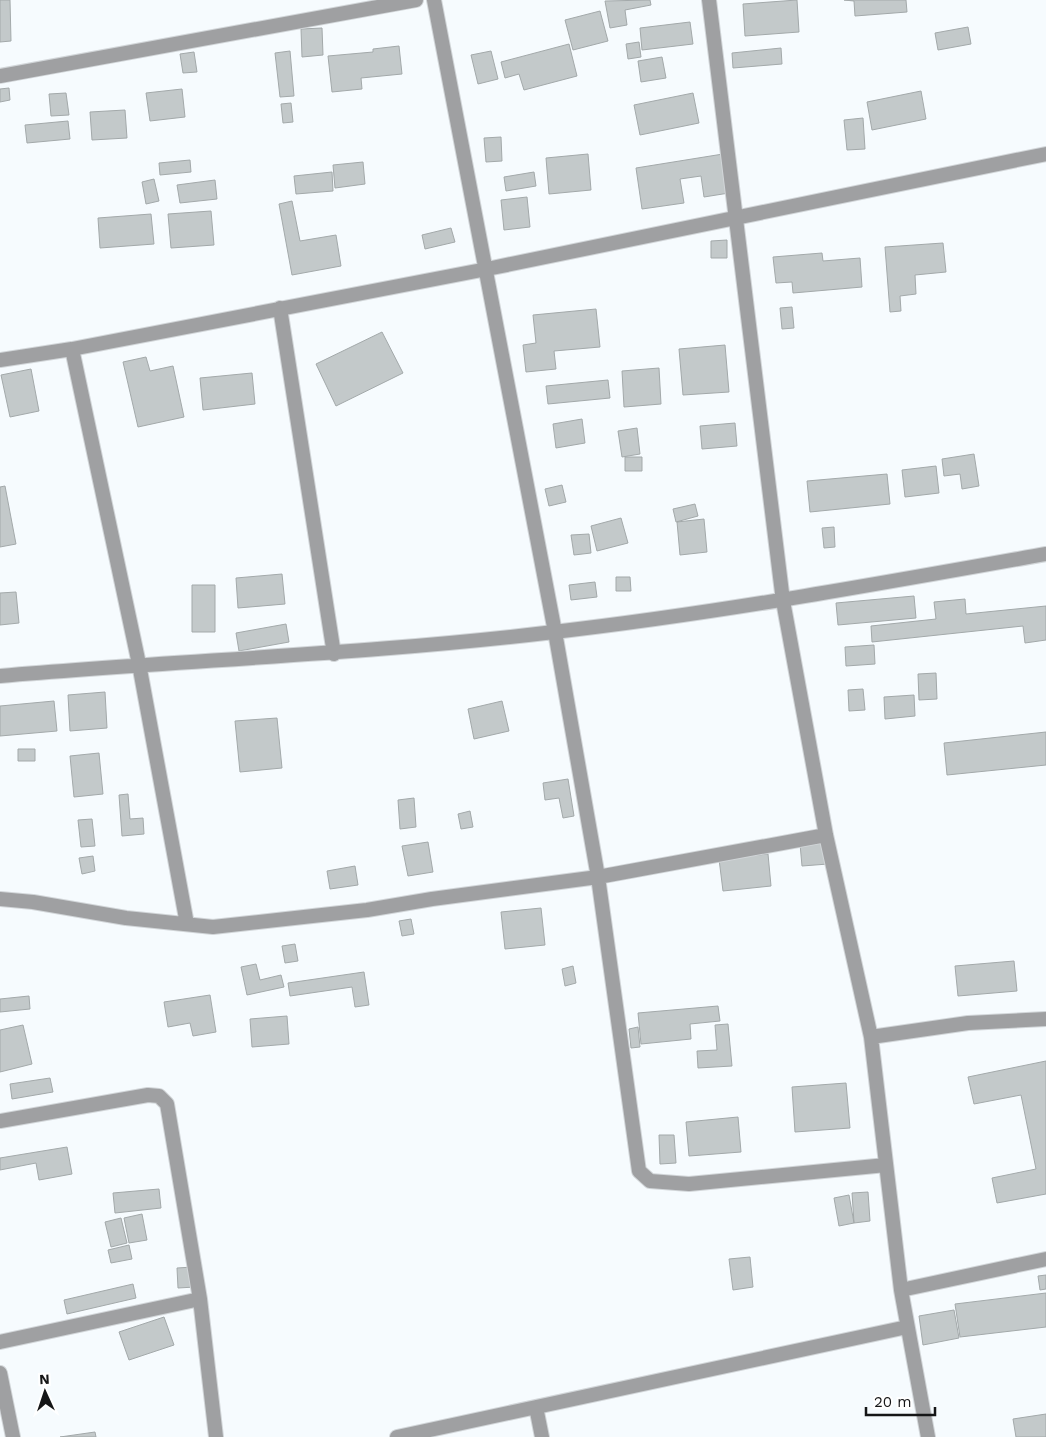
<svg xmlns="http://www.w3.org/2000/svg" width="1046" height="1437" font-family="'Work Sans',sans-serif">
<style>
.building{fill:#c3c9ca;stroke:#a3a9aa}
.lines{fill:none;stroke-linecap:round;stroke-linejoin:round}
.minor-casing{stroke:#d2d6d9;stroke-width:16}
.minor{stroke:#9fa0a2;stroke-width:14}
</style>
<rect width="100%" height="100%" fill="#f6fbfe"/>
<!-- building -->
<path class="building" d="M0 0H10L11 41 0 42Z
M650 0 651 5 625 10 627 25 610 28 605 1Z
M797 0 799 32 745 36 743 4Z
M844 0H906L907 12 855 16 854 1Z
M600 11 608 41 573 50 565 20Z
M690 22 693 44 642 50 640 28Z
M968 27 971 44 938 50 935 33Z
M322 28 323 55 302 57 301 29Z
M639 42 641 57 628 59 626 44Z
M569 44 577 76 524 90 519 74 505 78 501 62Z
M399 46 402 74 361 78 362 89 332 92 328 56 373 52V49Z
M781 48 782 64 733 68 732 53Z
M290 51 294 96 280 97 275 53Z
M491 51 498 79 478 84 471 55Z
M194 52 197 72 183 73 180 54Z
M662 57 666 78 641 82 638 61Z
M9 88 10 100 0 102V89Z
M182 89 185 117 150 121 146 93Z
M921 91 926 119 872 130 867 102Z
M66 93 69 115 51 116 49 94Z
M693 93 699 123 640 135 634 105Z
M291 103 293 122 283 123 281 104Z
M125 110 127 138 92 140 90 112Z
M863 118 865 149 847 150 844 120Z
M68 121 70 139 27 143 25 125Z
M501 137 502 161 486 162 484 138Z
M588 154 591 190 549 194 546 158Z
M723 154 729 193 704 197 701 176 680 179 684 203 642 209 636 168Z
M190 160 191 172 160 175 159 163Z
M363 162 365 184 335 188 333 165Z
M332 172 333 191 296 194 294 176Z
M534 172 536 186 506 191 504 177Z
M154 179 159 201 146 204 142 182Z
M215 180 217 199 180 203 177 185Z
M527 197 530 227 504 230 501 200Z
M292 201 300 241 336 235 341 266 292 275 279 204Z
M211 211 214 245 171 248 168 214Z
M151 214 154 244 100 248 98 218Z
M451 228 455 242 425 249 422 235Z
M727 240V258H711V241Z
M943 243 946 272 915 275 916 294 900 296 901 311 890 312 885 247Z
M822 253 823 261 860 258 862 287 793 293 792 282 776 283 773 257Z
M792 307 794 328 782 329 780 308Z
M596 309 600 347 554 351 556 369 526 372 523 345 536 343 533 315Z
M382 332 403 373 336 406 316 364Z
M725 345 729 392 683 395 679 349Z
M146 357 150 371 173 366 184 417 138 427 123 362Z
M659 368 661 404 624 407 622 371Z
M31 369 39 411 10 417 1 375Z
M252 373 255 404 203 410 200 378Z
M608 380 610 398 548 404 546 386Z
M582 419 585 443 556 448 553 424Z
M735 423 737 446 702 449 700 426Z
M637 428 640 454 622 457 618 431Z
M974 454 979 486 962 489 960 474 944 476 942 459Z
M625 457H642V471H625Z
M936 466 939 493 905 497 902 470Z
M887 474 890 504 810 512 807 481Z
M562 485 566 502 549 506 545 489Z
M5 486 16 544 0 547V487Z
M695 504 698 516 676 522 673 509Z
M621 518 628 543 597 551 591 526Z
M704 519 707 552 680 555 677 522Z
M834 527 835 547 824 548 822 528Z
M589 534 591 553 574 555 571 535Z
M282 574 285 604 238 608 236 578Z
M616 577H630L631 591H616Z
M595 582 597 597 571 600 569 585Z
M192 585H215V632H192Z
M16 592 19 623 0 625V593Z
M914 596 916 618 838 625 836 603Z
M965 599 966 614 1046 606V640L1025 643 1023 626 872 642 871 626 936 619 934 602Z
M286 624 289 642 239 651 236 633Z
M874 645 875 664 846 666 845 647Z
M936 673 937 699 919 700 918 674Z
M863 689 865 710 849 711 848 690Z
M105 692 107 728 70 731 68 695Z
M914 695 915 716 885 719 884 697Z
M54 701 57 731 0 736V706Z
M502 701 509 731 474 739 468 709Z
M277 718 282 768 240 772 235 721Z
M1046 732V765L947 775 944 743Z
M18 749H35V761H18Z
M99 753 103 794 74 797 70 756Z
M568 779 574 816 563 818 559 798 545 800 543 783Z
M128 794 130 819 143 818 144 834 122 836 119 795Z
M414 798 416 827 400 829 398 800Z
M470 811 473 827 461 829 458 814Z
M92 819 95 846 81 847 78 820Z
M428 842 433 872 408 876 402 846Z
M826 842 828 864 802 866 800 844Z
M768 854 771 886 723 891 719 859Z
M93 856 95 871 82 874 79 858Z
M355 866 358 885 330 889 327 871Z
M541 908 545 945 505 949 501 912Z
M411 919 414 934 402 936 399 921Z
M295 944 298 961 285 963 282 946Z
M1014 961 1017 991 958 996 955 966Z
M256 964 260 980 281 975 284 987 247 995 241 967Z
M573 966 576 983 565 986 562 969Z
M364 972 369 1005 355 1007 352 987 290 996 288 983Z
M210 995 216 1032 193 1036 190 1023 168 1027 164 1002Z
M29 996 30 1009 0 1012V999Z
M718 1006 720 1021 690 1024 691 1039 641 1044 638 1013Z
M287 1016 289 1044 252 1047 250 1019Z
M728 1024 732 1066 698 1068 697 1051 717 1050 715 1025Z
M23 1025 32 1064 0 1072V1030Z
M638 1027 640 1047 631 1048 629 1029Z
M1046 1061V1194L997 1203 992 1178 1036 1169 1021 1095 974 1104 968 1077Z
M50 1078 53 1092 12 1099 10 1084Z
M846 1083 850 1128 795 1132 792 1087Z
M738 1117 741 1152 689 1156 686 1122Z
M659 1135H674L676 1163 660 1164Z
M67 1147 72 1174 39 1180 36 1163 0 1170V1158Z
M159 1189 161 1208 115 1213 113 1193Z
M868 1192 870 1221 854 1223 852 1193Z
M849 1195 854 1223 839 1226 834 1198Z
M142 1214 147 1240 129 1243 124 1218Z
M121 1218 127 1243 111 1247 105 1222Z
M129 1245 132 1259 111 1263 108 1250Z
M750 1257 753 1287 733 1290 729 1259Z
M193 1267 195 1287 178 1288 177 1268Z
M1046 1275V1289L1040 1290 1038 1276Z
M133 1284 136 1298 67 1314 64 1300Z
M1046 1293V1327L960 1337 955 1304Z
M954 1310 959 1338 923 1345 919 1316Z
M164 1317 174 1345 129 1360 119 1332Z
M1046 1414V1437H1016L1013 1419Z
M95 1432 96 1437H60Z"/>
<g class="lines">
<!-- minor casing -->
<g class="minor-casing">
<path id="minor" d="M434 0 555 632 598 877 639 1171 650 1181 689 1184 886 1165
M709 0 783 601 826 835 871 1037 901 1290 928 1437
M0 76 416 0
M280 308 334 654
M72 349 139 664 187 924
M0 360 72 349 487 269 1046 154
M0 676C185 660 370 654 554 632 719 613 883 583 1046 554
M0 899 33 902 126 918 213 927 367 910 432 899 598 877 826 835
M871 1037 968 1023 1046 1019
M0 1121 148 1095 159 1096 167 1104 200 1299 216 1437
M901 1290 1046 1259
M0 1342 200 1299
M0 1373 13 1437
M536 1407 542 1437
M397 1437 907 1327"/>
</g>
<!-- minor -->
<use href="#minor" class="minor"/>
</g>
<!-- north arrow -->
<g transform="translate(45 1392) rotate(357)" stroke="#ffffff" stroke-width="4" paint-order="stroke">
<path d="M0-4L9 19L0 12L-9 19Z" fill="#151617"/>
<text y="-8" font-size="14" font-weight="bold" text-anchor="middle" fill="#151617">N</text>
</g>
<!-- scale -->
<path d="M866 1407v8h69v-8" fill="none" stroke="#151617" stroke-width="2.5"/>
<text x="874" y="1407" font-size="15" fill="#151617" stroke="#ffffff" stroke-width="4" paint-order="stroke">20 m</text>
</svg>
